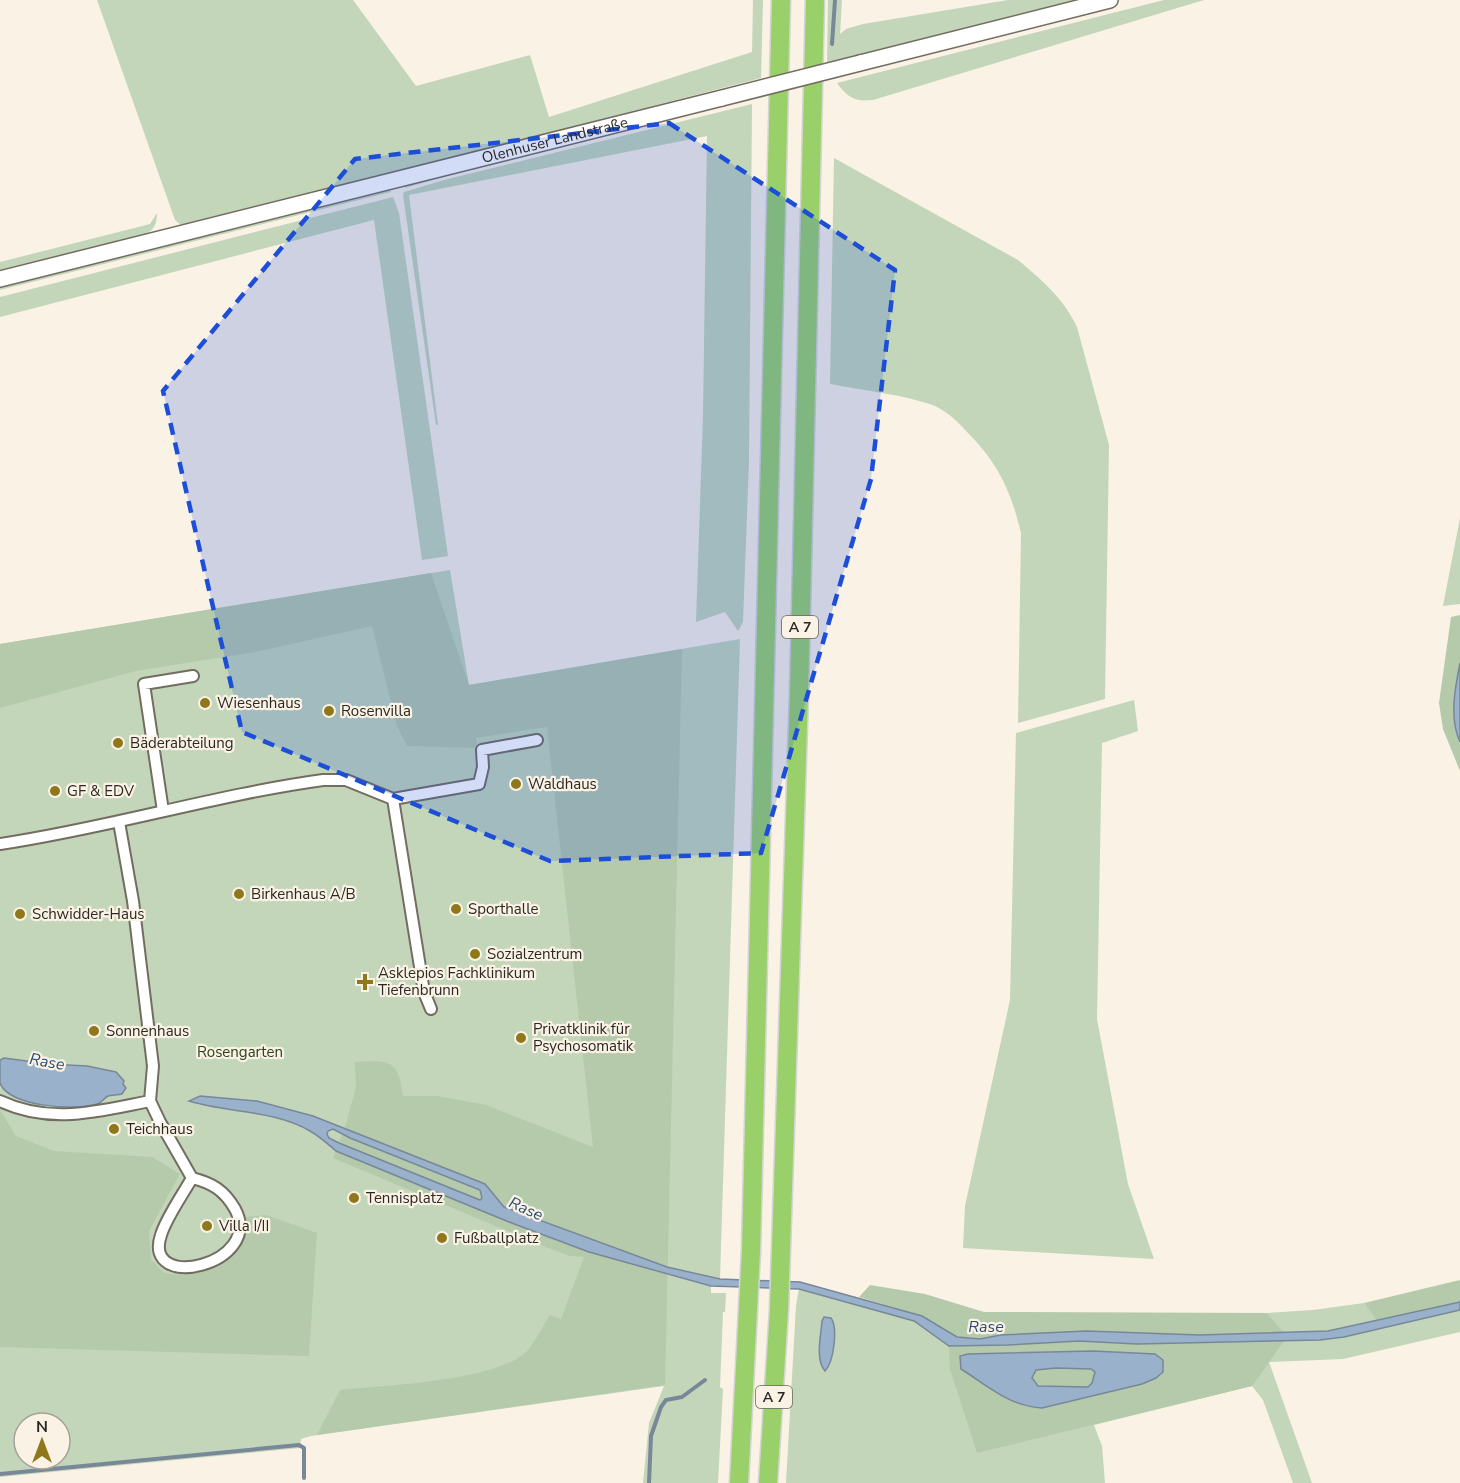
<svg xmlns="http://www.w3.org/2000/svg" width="1460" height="1483" font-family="'Nunito Sans',sans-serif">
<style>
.green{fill:#c3d6ba;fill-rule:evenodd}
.forest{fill:#b5c9ab}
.water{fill:#99b1cb;stroke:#788899;stroke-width:1.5;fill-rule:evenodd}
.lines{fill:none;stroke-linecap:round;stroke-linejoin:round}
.stream{stroke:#788899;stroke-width:4}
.street-casing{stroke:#736c61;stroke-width:14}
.secondary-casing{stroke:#736c61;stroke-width:18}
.highway-casing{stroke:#d5d4d3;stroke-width:21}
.street{stroke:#fff;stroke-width:10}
.secondary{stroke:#fff;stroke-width:15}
.highway{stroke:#99d069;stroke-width:18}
.secondary-bridge-casing{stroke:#736c61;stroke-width:18;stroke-linecap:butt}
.secondary-bridge{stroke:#fff;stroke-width:15}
.marked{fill:#1d4ed8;fill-opacity:0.2;stroke:#1d4ed8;stroke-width:4.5;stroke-dasharray:12 8;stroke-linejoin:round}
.poi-dot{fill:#8f771c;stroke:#faf2e5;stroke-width:2}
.labels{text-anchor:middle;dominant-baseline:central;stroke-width:4.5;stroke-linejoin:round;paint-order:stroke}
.shield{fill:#faf2e5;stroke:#69655d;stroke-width:1.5}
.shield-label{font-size:14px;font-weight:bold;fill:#2b2823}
.street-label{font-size:15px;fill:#2b2823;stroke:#faf2e5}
.poi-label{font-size:15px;fill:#2b2823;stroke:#faf2e5;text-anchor:start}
.park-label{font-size:15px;fill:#284318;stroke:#faf2e5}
.water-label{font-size:16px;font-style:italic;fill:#284d72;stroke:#faf2e5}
</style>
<rect width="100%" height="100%" fill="#faf2e5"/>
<!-- green -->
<path class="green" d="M97 0H353L416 86 530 55 549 117 752 52 753 0H763L761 78 183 227 175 220Z
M828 0H842L840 34 846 29 863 24 1008 0H1077L827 63Z
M1164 0H1204L873 100C855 102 848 98 837 83Z
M752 104 749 461 743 622 738 631 725 612 696 622 703 415 707 136 409 195 438 425H436L403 195 404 192 444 180Z
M708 108 709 110 444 177 405 188V183Z
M834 158 1018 260C1041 279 1065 300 1077 327L1109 445 1105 699 1018 723 1021 533C1011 491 998 463 967 432 958 422 948 412 935 406 907 395 861 390 830 384Z
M389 188 391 192 0 290V285Z
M393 197 399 213 448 556 422 560 374 220 0 317V297Z
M157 213C157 223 155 229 146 234L0 270V262L150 224Z
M1460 518V604L1443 606Z
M450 570 469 685 740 639 720 1279 711 1286V1293H726L725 1312H723L720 1387 723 1389 718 1483H643L649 1423 664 1386 311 1436 301 1439 300 1448 0 1477V644ZM24 1423H60V1459H24Z
M1134 700 1138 731 1102 743 1097 1019 1128 1184 1154 1259 963 1248 965 1206 1010 1000 1016 733Z
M800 1282 905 1310 1283 1333 1267 1313 1313 1310 1364 1303 1377 1321 1329 1331 1284 1333V1341L1344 1337 1460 1310V1332L1343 1359 1269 1362 1312 1483H1293L1263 1400 1252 1386 1094 1425 1102 1446 1105 1483H786L796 1306Z"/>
<!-- forest -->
<path class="forest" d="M431 573 469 685 682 649 665 1385 317 1435 340 1390C387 1385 488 1382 524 1354 533 1347 543 1325 550 1315L561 1319 584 1257 570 1256 546 1247 333 1158 346 1124 356 1087 355 1062C390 1060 398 1059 403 1096H437L486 1105 593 1147 547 727 476 738 477 748 407 746 397 726 372 626 255 652 136 671 0 708V644Z
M1460 615V663L1454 701 1457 735 1460 742V771L1443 729 1439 703 1451 617Z
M0 1110 16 1136 54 1151 152 1157 180 1174 149 1231 151 1259 164 1273 183 1275 227 1260 243 1236 246 1217 266 1215 317 1233 309 1356 0 1347Z
M1460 1280V1302L1456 1303 1377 1321 1364 1303Z
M870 1285 925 1294 984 1312 1267 1313 1284 1333V1341L1252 1386 977 1453 950 1369 949 1346 956 1338 922 1316 859 1297Z"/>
<!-- water -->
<path class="water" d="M1460 663V742C1449 718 1455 688 1460 663Z
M4 1058 49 1064 87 1066 116 1072 124 1081 123 1084 126 1088 122 1094C118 1095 112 1095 108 1096 104 1098 102 1103 97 1104 77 1111 9 1107 0 1083 0 1077 0 1067 0 1060Z
M200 1096 257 1101 313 1116 485 1184 504 1207 667 1267 720 1279 800 1282 922 1316 957 1337 980 1339 1001 1335 1086 1331 1200 1335 1328 1331 1460 1302V1310L1344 1337 1320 1340 1137 1344 1079 1341 1007 1345 949 1346 914 1321 799 1289 711 1286 589 1252 509 1222 336 1151C328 1144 319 1136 310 1131 274 1110 228 1113 189 1101ZM333 1129 350 1138 480 1190 482 1198 480 1200 339 1143 329 1138 327 1134 328 1131Z
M824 1317 831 1318C838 1327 834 1362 825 1371 815 1360 821 1335 822 1321Z
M1093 1351 1155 1354 1163 1360V1372L1156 1378 1142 1384 1042 1408C1009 1406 988 1386 961 1369L960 1356 968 1354ZM1056 1368 1091 1369 1095 1372 1092 1383 1088 1387 1038 1386 1032 1378 1036 1370Z"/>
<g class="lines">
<!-- stream -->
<path class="stream" d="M832 44 835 0
M0 1474 299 1445 304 1448V1478
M649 1483 651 1436 661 1407 666 1400 682 1397 705 1380"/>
<!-- street casing -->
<g class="street-casing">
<path id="street" d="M393 799 424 992 431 1009
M163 811 144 684 193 676
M119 822 133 901 153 1066 150 1101 160 1122 192 1178C183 1194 166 1218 161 1235 141 1293 265 1265 235 1209 224 1190 212 1183 192 1178
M0 844C109 828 214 795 323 780H346L393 799 479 784 483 767 482 750 537 740
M0 1101C51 1125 98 1111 150 1101"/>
</g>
<!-- secondary casing -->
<g class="secondary-casing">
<g id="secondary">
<path d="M860 63 1110 0"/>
<path id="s1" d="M0 279 722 98"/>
</g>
</g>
<!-- highway casing -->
<g class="highway-casing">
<path id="highway" d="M739 1483 751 1251 781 0
M768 1483 779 1310 799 695 815 0"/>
</g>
<!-- street -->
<use href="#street" class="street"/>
<!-- secondary -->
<use href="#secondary" class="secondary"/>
<!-- highway -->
<use href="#highway" class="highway"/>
<!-- secondary-bridge casing -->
<g class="secondary-bridge-casing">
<path id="secondary-bridge" d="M722 98 860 63"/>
</g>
<!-- secondary-bridge -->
<use href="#secondary-bridge" class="secondary-bridge"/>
</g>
<!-- marked area -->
<path class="marked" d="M669 123 895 270 871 479 761 853 550 861 242 732 163 391 355 159Z"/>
<!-- markers -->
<g class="poi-dot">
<circle cx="205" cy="703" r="6"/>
<circle cx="329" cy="711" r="6"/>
<circle cx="118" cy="743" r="6"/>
<circle cx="516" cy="784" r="6"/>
<circle cx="55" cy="791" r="6"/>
<circle cx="239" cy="894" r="6"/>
<circle cx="456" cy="909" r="6"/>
<circle cx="20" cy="914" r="6"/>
<circle cx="475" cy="954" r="6"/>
<path d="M362 973h6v6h6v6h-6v6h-6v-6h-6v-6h6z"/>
<circle cx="94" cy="1031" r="6"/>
<circle cx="521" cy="1038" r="6"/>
<circle cx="114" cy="1129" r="6"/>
<circle cx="354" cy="1198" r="6"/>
<circle cx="207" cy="1226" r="6"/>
<circle cx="442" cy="1238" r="6"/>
</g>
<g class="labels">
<!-- shield labels -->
<g class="shield">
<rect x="782" y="616" width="36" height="22" rx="4.5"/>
<rect x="756" y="1386" width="36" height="22" rx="4.5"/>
</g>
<g class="shield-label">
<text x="800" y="627">A 7</text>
<text x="774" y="1397">A 7</text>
</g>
<!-- street labels -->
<g class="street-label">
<text stroke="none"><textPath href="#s1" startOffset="572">Olenhuser Landstraße</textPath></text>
</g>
<!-- poi labels -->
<g class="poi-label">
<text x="217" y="703">Wiesenhaus</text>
<text x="341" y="711">Rosenvilla</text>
<text x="130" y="743">Bäderabteilung</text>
<text x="528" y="784">Waldhaus</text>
<text x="67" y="791">GF &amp; EDV</text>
<text x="251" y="894">Birkenhaus A/B</text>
<text x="468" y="909">Sporthalle</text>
<text x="32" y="914">Schwidder-Haus</text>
<text x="487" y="954">Sozialzentrum</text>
<text x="378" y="973">Asklepios Fachklinikum<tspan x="378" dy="17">Tiefenbrunn</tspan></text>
<text x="533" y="1029">Privatklinik für<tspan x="533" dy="17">Psychosomatik</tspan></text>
<text x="106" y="1031">Sonnenhaus</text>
<text x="126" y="1129">Teichhaus</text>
<text x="366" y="1198">Tennisplatz</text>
<text x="219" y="1226">Villa I/II</text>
<text x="454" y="1238">Fußballplatz</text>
</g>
<!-- park labels -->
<g class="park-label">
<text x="240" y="1052">Rosengarten</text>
</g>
<!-- water labels -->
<g class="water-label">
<text transform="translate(47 1062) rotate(10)">Rase</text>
<text transform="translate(526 1209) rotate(24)">Rase</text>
<text x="986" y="1327">Rase</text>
</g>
</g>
<!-- north arrow -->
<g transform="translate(42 1441)"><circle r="28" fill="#faf2e5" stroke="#a7a197" stroke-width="1.5"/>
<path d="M0-4.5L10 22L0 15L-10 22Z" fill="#8f771c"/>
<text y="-9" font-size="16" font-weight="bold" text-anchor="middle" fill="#2b2823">N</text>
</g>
</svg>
